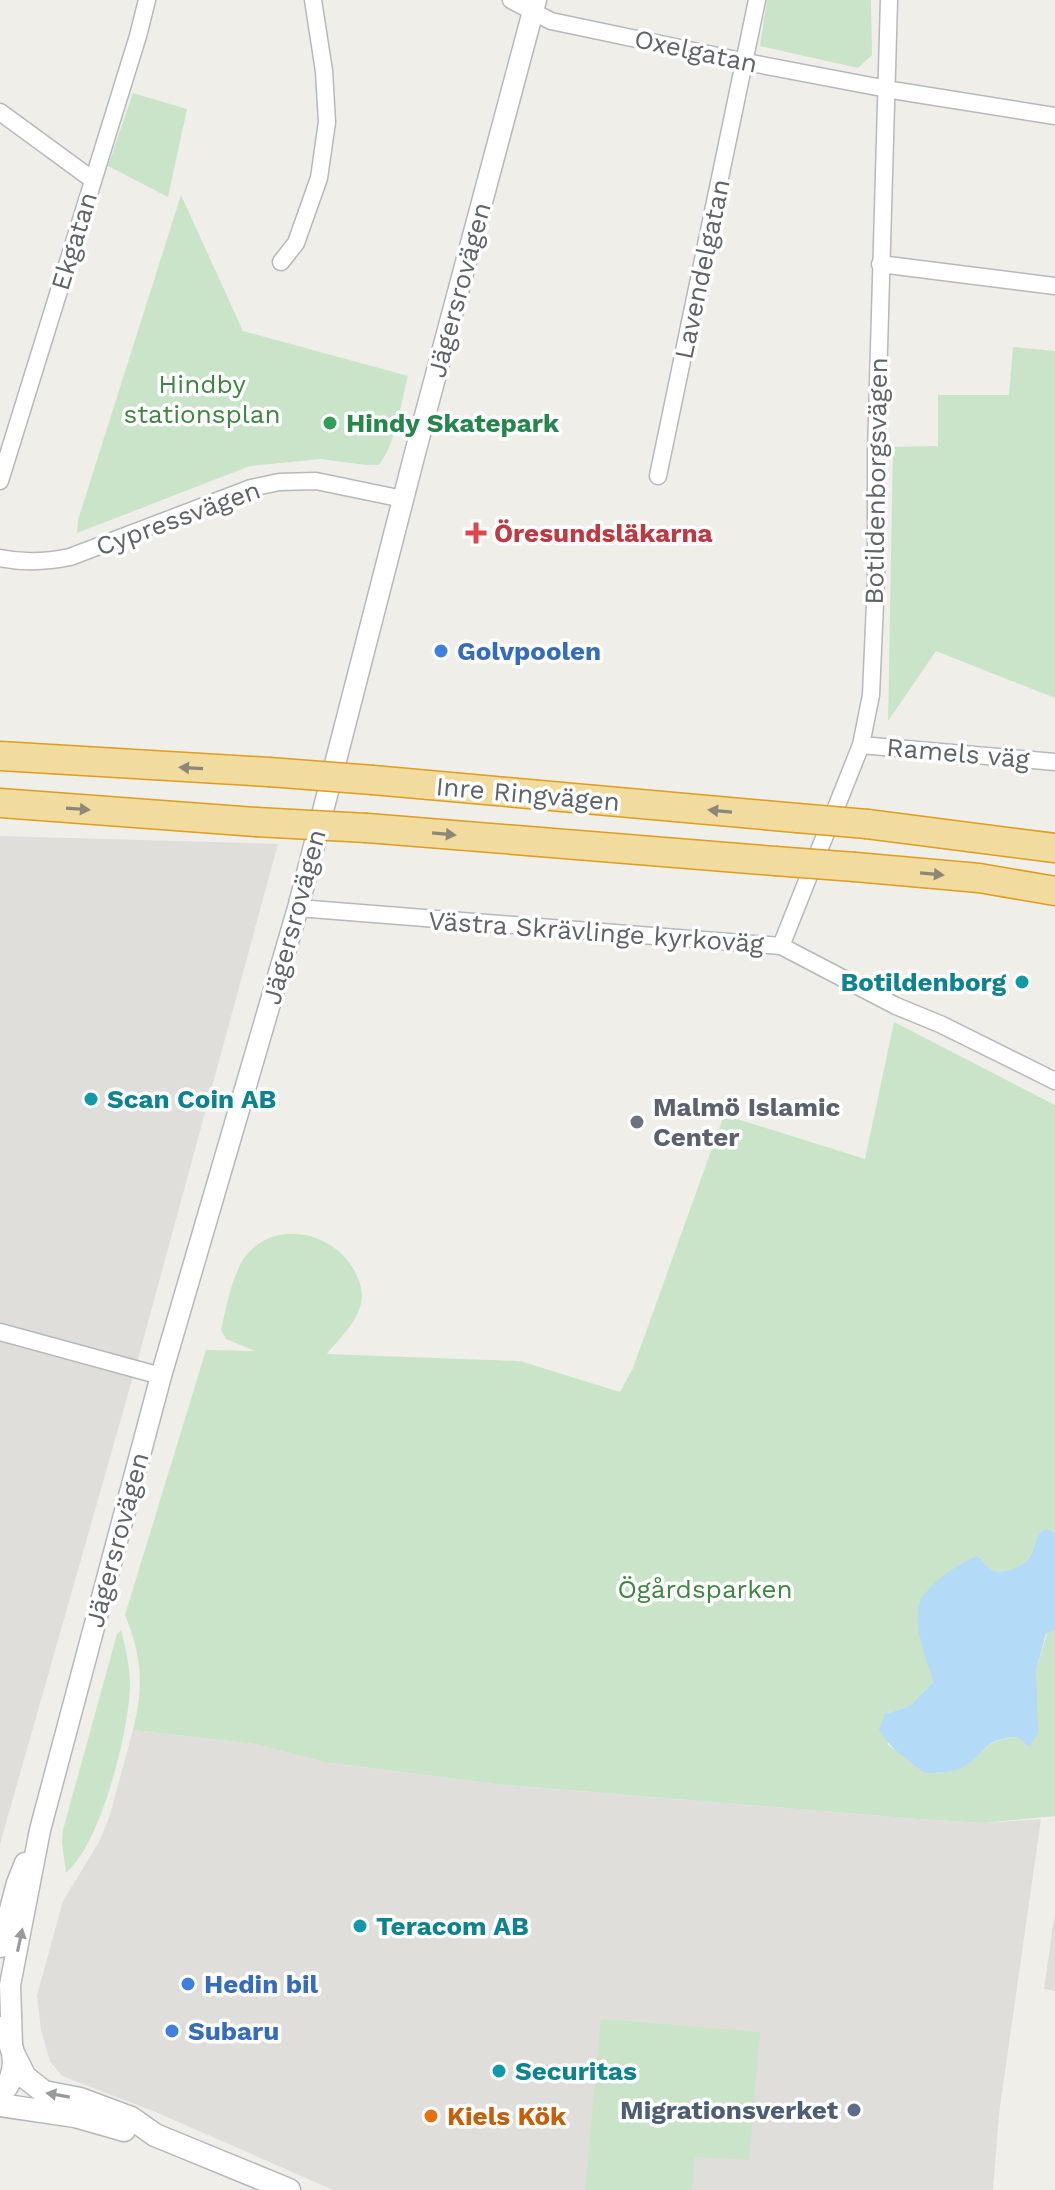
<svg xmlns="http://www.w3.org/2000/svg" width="1055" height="2190" font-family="'Work Sans',sans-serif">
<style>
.industrial{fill:#dfdedb}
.education{fill:#e0ddd7}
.green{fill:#c9e4c9}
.water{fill:#b3daf6}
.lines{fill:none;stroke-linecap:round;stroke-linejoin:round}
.minor-casing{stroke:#b6b8bb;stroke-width:19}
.tertiary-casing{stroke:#b6b8bb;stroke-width:23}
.secondary-casing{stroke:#b5b7bb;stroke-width:25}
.motorway-casing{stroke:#de9d1b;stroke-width:31}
.minor{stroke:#fff;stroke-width:16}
.tertiary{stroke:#fff;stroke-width:20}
.secondary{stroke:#fff;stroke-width:22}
.motorway{stroke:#f1db9f;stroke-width:28}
.motorway-bridge-casing{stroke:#de9d1b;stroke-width:31;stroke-linecap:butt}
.motorway-bridge{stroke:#f1db9f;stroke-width:28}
.oneway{fill:#8c8778}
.oneway2{fill:#989a9c}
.leisure-dot{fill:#2e9e5b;stroke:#fff;stroke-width:3}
.health-dot{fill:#e0444e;stroke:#fff;stroke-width:3}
.shop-dot{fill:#3f7fe0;stroke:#fff;stroke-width:3}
.culture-dot{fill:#0f9aa8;stroke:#fff;stroke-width:3}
.worship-dot{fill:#6b7280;stroke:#fff;stroke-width:3}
.service-dot{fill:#5c6f8a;stroke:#fff;stroke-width:3}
.food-dot{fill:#e8710a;stroke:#fff;stroke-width:3}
.labels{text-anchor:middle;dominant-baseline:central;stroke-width:7;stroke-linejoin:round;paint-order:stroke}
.street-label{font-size:26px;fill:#606367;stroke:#fff}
.park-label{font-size:26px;fill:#418543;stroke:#fff}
.leisure-label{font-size:26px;font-weight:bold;fill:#27864d;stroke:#fff;text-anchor:start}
.health-label{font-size:26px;font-weight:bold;fill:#be3a42;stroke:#fff;text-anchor:start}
.shop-label{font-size:26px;font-weight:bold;fill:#366cbe;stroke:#fff;text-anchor:start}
.culture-label{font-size:26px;font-weight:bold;fill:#0d838f;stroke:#fff;text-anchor:start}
.worship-label{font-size:26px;font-weight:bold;fill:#5b616d;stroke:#fff;text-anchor:start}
.service-label{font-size:26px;font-weight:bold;fill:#4e5e75;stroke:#fff;text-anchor:end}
.food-label{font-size:26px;font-weight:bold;fill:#c56008;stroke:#fff;text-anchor:start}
</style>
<rect width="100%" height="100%" fill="#f0eee9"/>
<!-- industrial -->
<path class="industrial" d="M0 836 278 844 138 1359 0 1844Z
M133 1730 255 1744 324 1762 495 1784 918 1819 983 1823 1041 1819 999 2114 993 2190H333L158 2113 62 2076 50 2061 41 2030 37 1995 63 1901 99 1842 109 1818Z"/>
<!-- education -->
<path class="education" d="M1055 1911V1991L1044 1989Z"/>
<!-- green -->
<path class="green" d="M767 0H871L872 55 858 68 760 46Z
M133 93 187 109 168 197 108 166Z
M181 195 243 331 408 376C400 405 397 441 379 465H366L321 459 250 466 77 533 78 520Z
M1013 347 1055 351V698L936 651 888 721 893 447 938 446V395H1009Z
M894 1022 1055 1105V1532L1044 1529C1032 1539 1037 1548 1029 1558 1023 1567 1002 1575 992 1570 987 1567 982 1560 978 1556L918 1607 920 1634 933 1682 910 1706 885 1714 888 1745 906 1757 924 1773C940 1773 955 1773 968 1763 990 1748 987 1739 1018 1737L1036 1710V1671L1047 1634 1055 1630V1816L983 1823 918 1819 495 1784 324 1762 255 1744 133 1730C144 1687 142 1656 125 1615L206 1350 255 1351 226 1339 221 1330C226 1308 233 1271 247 1254 277 1220 331 1232 353 1268 359 1279 364 1291 361 1303 356 1325 339 1338 327 1354L520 1361 620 1392 633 1368 724 1115 865 1159Z
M121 1630C126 1649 130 1667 130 1686 129 1732 101 1843 66 1873L62 1843 63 1830 117 1634Z
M601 2019 760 2032 749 2160 695 2157 692 2190H585Z"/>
<!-- water -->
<path class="water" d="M1044 1529 1055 1532V1630L1046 1634 1036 1671 1038 1733 1029 1747 1018 1737C987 1738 989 1748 968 1764 955 1773 939 1773 924 1773 907 1758 890 1750 879 1729L885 1714 910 1706 933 1682C927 1660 915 1632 918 1608 921 1588 960 1562 978 1556 982 1560 987 1567 992 1570 1002 1575 1023 1567 1029 1558 1037 1548 1032 1539 1044 1529Z"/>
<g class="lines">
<!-- minor casing -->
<g class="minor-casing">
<path id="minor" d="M511 0 551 21 746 62 898 91 1055 116
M0 112 93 180
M281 262 296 243 319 178 327 122 324 71 313 0
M880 264 1055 286
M658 476 757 0
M0 481 138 36 147 0
M0 558C24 563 46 562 70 557L251 488 279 482 316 481 403 499
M861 745 1055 762
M298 908 781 946 896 1006 940 1024 1055 1081
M781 946 861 745 871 695 876 580V453L889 0
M0 1332 161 1376"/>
</g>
<!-- tertiary casing -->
<g class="tertiary-casing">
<path id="tertiary" d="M0 1947 17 1883 25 1863
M12 2045 10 1985 40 1830 161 1376 298 908 415 453 536 0"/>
</g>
<!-- secondary casing -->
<g class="secondary-casing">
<path id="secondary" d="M0 2028C18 2048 19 2075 0 2095
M14 2055 25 2077 44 2092 80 2099 131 2118 155 2135 289 2190
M0 2105 75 2116 124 2130"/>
</g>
<!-- motorway casing -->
<g class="motorway-casing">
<path id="motorway" d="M0 756 269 772
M373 780 797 818
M0 803 256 822
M867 824 1055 848
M367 828 775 861
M855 867 979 878 1055 891"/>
</g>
<!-- minor -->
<use href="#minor" class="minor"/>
<!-- tertiary -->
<use href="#tertiary" class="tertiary"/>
<!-- secondary -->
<use href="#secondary" class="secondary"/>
<!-- motorway -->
<use href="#motorway" class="motorway"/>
<!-- motorway-bridge casing -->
<g class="motorway-bridge-casing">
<path id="motorway-bridge" d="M269 772 373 780
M797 818 867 824
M256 822 367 828
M775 861 855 867"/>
</g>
<!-- motorway-bridge -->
<use href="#motorway-bridge" class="motorway-bridge"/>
</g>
<!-- one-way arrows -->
<defs><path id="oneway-solid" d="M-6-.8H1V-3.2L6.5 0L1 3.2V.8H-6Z" transform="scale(2)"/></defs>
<g class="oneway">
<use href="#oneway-solid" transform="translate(191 768) rotate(-177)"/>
<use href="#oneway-solid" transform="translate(78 809) rotate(4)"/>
<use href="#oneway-solid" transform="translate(720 811) rotate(-175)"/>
<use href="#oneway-solid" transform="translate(444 834) rotate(5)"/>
<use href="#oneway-solid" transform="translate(932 874) rotate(5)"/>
</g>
<g class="oneway2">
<use href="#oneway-solid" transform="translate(20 1940) rotate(-78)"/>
<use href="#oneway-solid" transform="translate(58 2095) rotate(-170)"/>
</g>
<!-- markers -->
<circle class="leisure-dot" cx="330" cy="423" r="8"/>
<path class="health-dot" d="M472 521h8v8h8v8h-8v8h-8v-8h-8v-8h8z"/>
<g class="shop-dot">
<circle cx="441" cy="651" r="8"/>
<circle cx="188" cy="1984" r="8"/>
<circle cx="172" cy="2031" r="8"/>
</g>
<g class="culture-dot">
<circle cx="1022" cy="982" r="8"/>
<circle cx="91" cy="1099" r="8"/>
<circle cx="360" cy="1926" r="8"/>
<circle cx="499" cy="2071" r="8"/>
</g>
<circle class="worship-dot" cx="637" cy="1122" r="8"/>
<circle class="service-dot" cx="854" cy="2110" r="8"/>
<circle class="food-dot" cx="431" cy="2116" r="8"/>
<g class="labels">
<!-- street labels -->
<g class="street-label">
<text transform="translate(696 51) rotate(12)">Oxelgatan</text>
<text transform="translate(74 241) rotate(-73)">Ekgatan</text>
<text transform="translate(702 269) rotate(-78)">Lavendelgatan</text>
<text transform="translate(459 290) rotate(-75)">Jägersrovägen</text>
<text transform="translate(876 481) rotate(-89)">Botildenborgsvägen</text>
<text transform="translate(178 518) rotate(-20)">Cypressvägen</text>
<text transform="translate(958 753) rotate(5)">Ramels väg</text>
<text transform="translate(528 794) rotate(5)">Inre Ringvägen</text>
<text transform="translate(294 917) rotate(-75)">Jägersrovägen</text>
<text transform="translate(596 932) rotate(4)">Västra Skrävlinge kyrkoväg</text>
<text transform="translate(117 1540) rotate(-75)">Jägersrovägen</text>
</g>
<!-- park labels -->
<g class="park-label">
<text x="202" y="384">Hindby<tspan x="202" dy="30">stationsplan</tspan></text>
<text x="705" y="1589">Ögårdsparken</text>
</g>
<!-- leisure labels -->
<g class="leisure-label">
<text x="346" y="423">Hindy Skatepark</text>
</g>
<!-- health labels -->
<g class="health-label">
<text x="494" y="533">Öresundsläkarna</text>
</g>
<!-- shop labels -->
<g class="shop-label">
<text x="457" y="651">Golvpoolen</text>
<text x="204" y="1984">Hedin bil</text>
<text x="188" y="2031">Subaru</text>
</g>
<!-- culture labels -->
<g class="culture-label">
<text x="1006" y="982" text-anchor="end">Botildenborg</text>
<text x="107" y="1099">Scan Coin AB</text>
<text x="376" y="1926">Teracom AB</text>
<text x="515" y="2071">Securitas</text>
</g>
<!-- worship labels -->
<g class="worship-label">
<text x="653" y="1107">Malmö Islamic<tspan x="653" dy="30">Center</tspan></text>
</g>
<!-- service labels -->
<g class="service-label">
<text x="838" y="2110">Migrationsverket</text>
</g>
<!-- food labels -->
<g class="food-label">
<text x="447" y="2116">Kiels Kök</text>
</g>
</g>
</svg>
